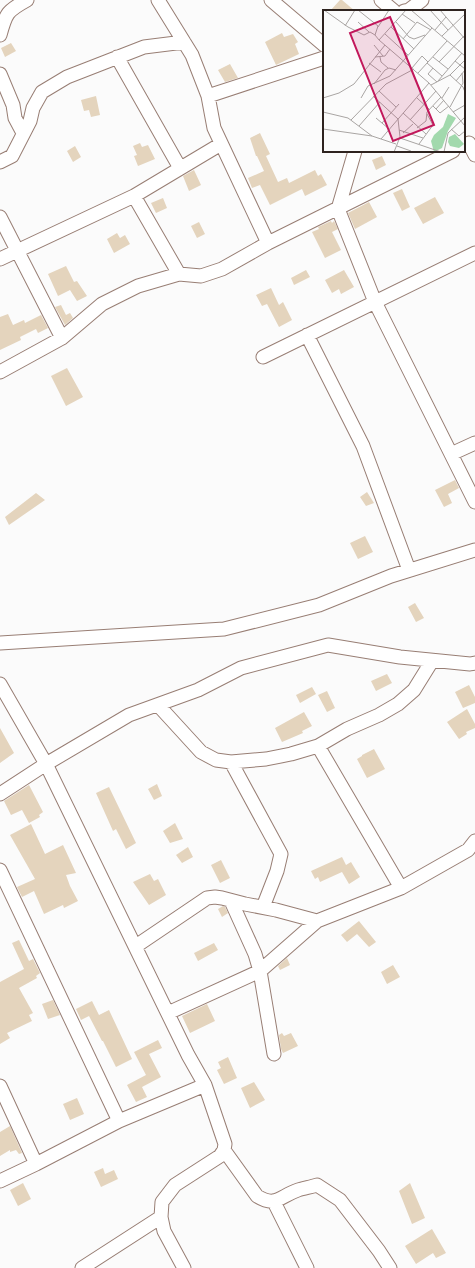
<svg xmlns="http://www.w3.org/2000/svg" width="475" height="1268" font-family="Helvetica,sans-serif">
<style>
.building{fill:#e4d4bd}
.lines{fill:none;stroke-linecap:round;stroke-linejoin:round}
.minor-casing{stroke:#987e74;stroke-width:15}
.minor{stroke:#fff;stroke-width:13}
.inset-road{fill:none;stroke:#a9a5a3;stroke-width:1}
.view{fill:#c2185b;fill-opacity:0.15;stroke:#c2185b;stroke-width:2}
.inset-edge{fill:none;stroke:#2e231f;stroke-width:2}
</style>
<rect width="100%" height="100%" fill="#fbfbfb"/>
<!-- building -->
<path class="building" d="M340 0H342L355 11H330Z
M282 33 284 37 293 34 298 42 295 44 299 54 276 65 265 42Z
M11 43 16 51 5 57 1 48Z
M230 64 238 78 225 82 218 70Z
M96 96 100 115 91 117 89 110 84 111 81 100Z
M260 133 270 154 266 156 278 182 287 178 289 183 315 170 318 176 321 174 327 185 305 196 302 189 270 205 260 185 252 188 248 178 264 171 257 156H256L250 138Z
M140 143 142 147 148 145 155 159 138 166 134 156 137 155 133 146Z
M75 146 81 157 73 162 67 151Z
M382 156 386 165 376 170 372 160Z
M194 170 201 185 189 191 183 176Z
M402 189 410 207 402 211 393 193Z
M435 197 444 213 423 224 414 208Z
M163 198 167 208 156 213 151 203Z
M369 202 377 217 355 229 348 213Z
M331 221 332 223 334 221 338 229 332 232 341 250 325 258 312 232 319 229 318 227Z
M199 222 205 234 197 238 191 226Z
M117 233 120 238 125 235 130 244 114 253 107 239Z
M66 266 74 282 77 281 87 296 77 301 70 290 58 296 48 274Z
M306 270 310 277 294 285 291 278Z
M344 270 354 287 341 294 339 289 332 293 325 280Z
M271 288 279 305 283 302 292 320 279 327 267 304 262 306 256 295Z
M61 305 66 315 70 313 73 318 65 325 55 307Z
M8 314 13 325 24 320 25 323 41 315 48 328 38 333 36 329 20 337 21 340 0 350V317Z
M67 368 83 397 66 406 51 376Z
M455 480 459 488 448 494 452 503 444 507 435 490Z
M367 492 374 503 366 506 360 497Z
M36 493 45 500 9 525 5 517Z
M365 536 373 552 358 559 350 543Z
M415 603 424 618 416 622 408 607Z
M387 674 392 683 376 691 371 681Z
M469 685 475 697V703L463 708 455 692Z
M312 687 316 694 300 703 296 695Z
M327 691 335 708 327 712 318 695Z
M467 709 475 724V728L466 732 467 734 459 739 447 722Z
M304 712 312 726 302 731 303 733 282 742 275 728Z
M0 728 14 753 0 763Z
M374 749 385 769 367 778 357 759 362 756V755Z
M157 784 162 796 154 800 148 789Z
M29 785 43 812 39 815 40 817 29 823 22 810 11 815 4 801Z
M109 787 136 843 126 849 116 829 113 831 96 793Z
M175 823 183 839 170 843 163 831Z
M31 824 45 854 63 845 76 873 66 875 70 886 78 901 64 908 63 905 44 914 34 891 22 897 17 887 35 879 10 835Z
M188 847 193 857 182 863 176 855Z
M342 857 346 865 351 862 360 877 349 884 342 872 320 882 318 877 315 879 311 871Z
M221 860 230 878 220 883 211 865Z
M150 874 154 881 158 879 166 895 149 905 133 882Z
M223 906 225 907 228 913 222 917 218 909Z
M359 921 376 942 369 947 357 934 347 942 341 935Z
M19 940 29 961 33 959 40 973 36 976 37 978 19 988 33 1013 29 1015 32 1021 7 1033 10 1038 0 1044V982L24 969 12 943Z
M214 943 218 950 198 961 194 953Z
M287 958 290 965 280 970 278 966Z
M393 965 400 977 387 984 381 972Z
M53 1000 60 1015 48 1019 42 1004Z
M92 1001 99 1015 109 1010 132 1059 116 1067 103 1041H102L89 1016 81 1020 76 1009Z
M207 1004 215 1021 190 1033 182 1016Z
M282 1033 284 1036 291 1033 298 1046 283 1053 281 1049 279 1035Z
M158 1040 162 1048 149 1054 161 1077 142 1087 147 1097 136 1102 127 1085 146 1075 134 1052Z
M228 1057 237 1078 224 1084 217 1070 221 1068 218 1062Z
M254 1082 265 1100 250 1108 241 1088Z
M77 1098 84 1114 70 1120 63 1104Z
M10 1126 22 1153 19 1154 16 1150 10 1152V1150L0 1156V1132Z
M103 1168 105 1174 114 1170 118 1179 101 1187 94 1172Z
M23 1183 31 1199 18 1206 10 1190Z
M410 1183 425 1218 412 1224 399 1191Z
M432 1229 446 1253 436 1258 433 1253 416 1264 405 1246Z"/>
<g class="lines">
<!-- minor casing -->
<g class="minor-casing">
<path id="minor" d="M158 0 192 55 208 96 214 128 268 243
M271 0 324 45
M381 0 394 11
M404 11 409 10 422 0
M0 35C6 13 7 11 27 0
M117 57 180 168
M0 74 13 105 15 118 23 133
M208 96 324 58
M469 143 475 155
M355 151 338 209 375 302 475 502
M0 162 12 156 30 121 33 108 42 92 67 77 144 47 184 42
M134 196 179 274
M0 217 62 338
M0 259 134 196 221 144
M307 335 363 446 409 570
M263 357 475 253
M0 372 62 338 102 304 138 286 179 274 201 276 222 269 268 243 453 151
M451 454 475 443
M0 643 224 629 319 605 391 576 475 550
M0 684 46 764 188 1055 205 1085 225 1144 224 1150 220 1156 175 1185 162 1202 161 1217 164 1231 184 1268
M158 705 201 752 216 760 231 762 266 759 291 754 318 746 347 729 379 715 398 704 414 690 432 661
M318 746 401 888
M231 762 281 854 277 871 263 907
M0 794 46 764 129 715 198 690 241 668 328 645 400 657 470 664 475 663
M0 870 119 1121
M231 901 255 954 260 971 274 1054
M136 946 207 898 215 897 222 898 245 904 276 910 317 921
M168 1013 260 971 317 921 401 888 468 850 475 841
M0 1086 36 1164
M224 1150 257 1196C276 1208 280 1196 298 1190 304 1188 311 1187 317 1185L340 1200 379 1251 390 1268
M0 1181 36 1164 119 1121 205 1085
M274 1202 307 1268
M82 1268 161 1217"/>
</g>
<!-- minor -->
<use href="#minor" class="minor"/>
</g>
<!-- overview -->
<g transform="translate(323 10)">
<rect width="142" height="142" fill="#fbfbfb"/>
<path d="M125 104 133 108 125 121 119 138 111 142 108 131 111 125 120 117ZM132 124 141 134 136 138 127 136 125 132 126 127Z" fill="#a2d9ad"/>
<path class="inset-road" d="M1 0 25 17 41 25 47 22 52 25M35 0 55 16 52 25 56 30 106 73 142 116M88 0 142 46M107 0 125 20M117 0 142 29M79 4 92 13M35 12 46 22M73 12 86 27 91 29 102 25M22 16 32 0M55 17 66 0M68 17 91 39M112 20 123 7M62 24 85 45M119 26 142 4M80 29 94 12 108 20M56 30 83 0M51 35 60 46M52 47 62 46 67 39M57 47 58 52 65 58M110 47 125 59M132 51 142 59M116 52 142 25M46 53 58 62M104 53 119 66M89 58 99 46 105 52M110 58 105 64 114 72M95 63 124 31M127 65 140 77 142 82M115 71 139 43M133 71 142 60M51 74 62 60 66 58 73 60M108 75 127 65 142 50M56 81 73 97M50 86 75 109 77 127 71 142M0 88 16 83 31 74 62 35M38 88 45 76 67 66 109 18M94 88 107 100M119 88 126 77M110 96 117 103 126 96M127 97 140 73 139 63M113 99 121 90M0 102 25 108 49 126M130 102 142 95M80 103 103 124M53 108 66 119M28 110 63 74 91 59M87 110 113 81M59 113 76 94M36 116 57 92M94 118 103 111 104 102 118 87M0 119 49 126 73 134M128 119 136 126 142 121M76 120 100 128M80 123 90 114M77 128 118 142M58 129 106 73M96 134 110 115 104 104M74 136 88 141M121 142 125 123 142 107"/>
<path class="view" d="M67 7 111 115 70 131 27 23Z"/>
<rect width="142" height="142" class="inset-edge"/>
</g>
</svg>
